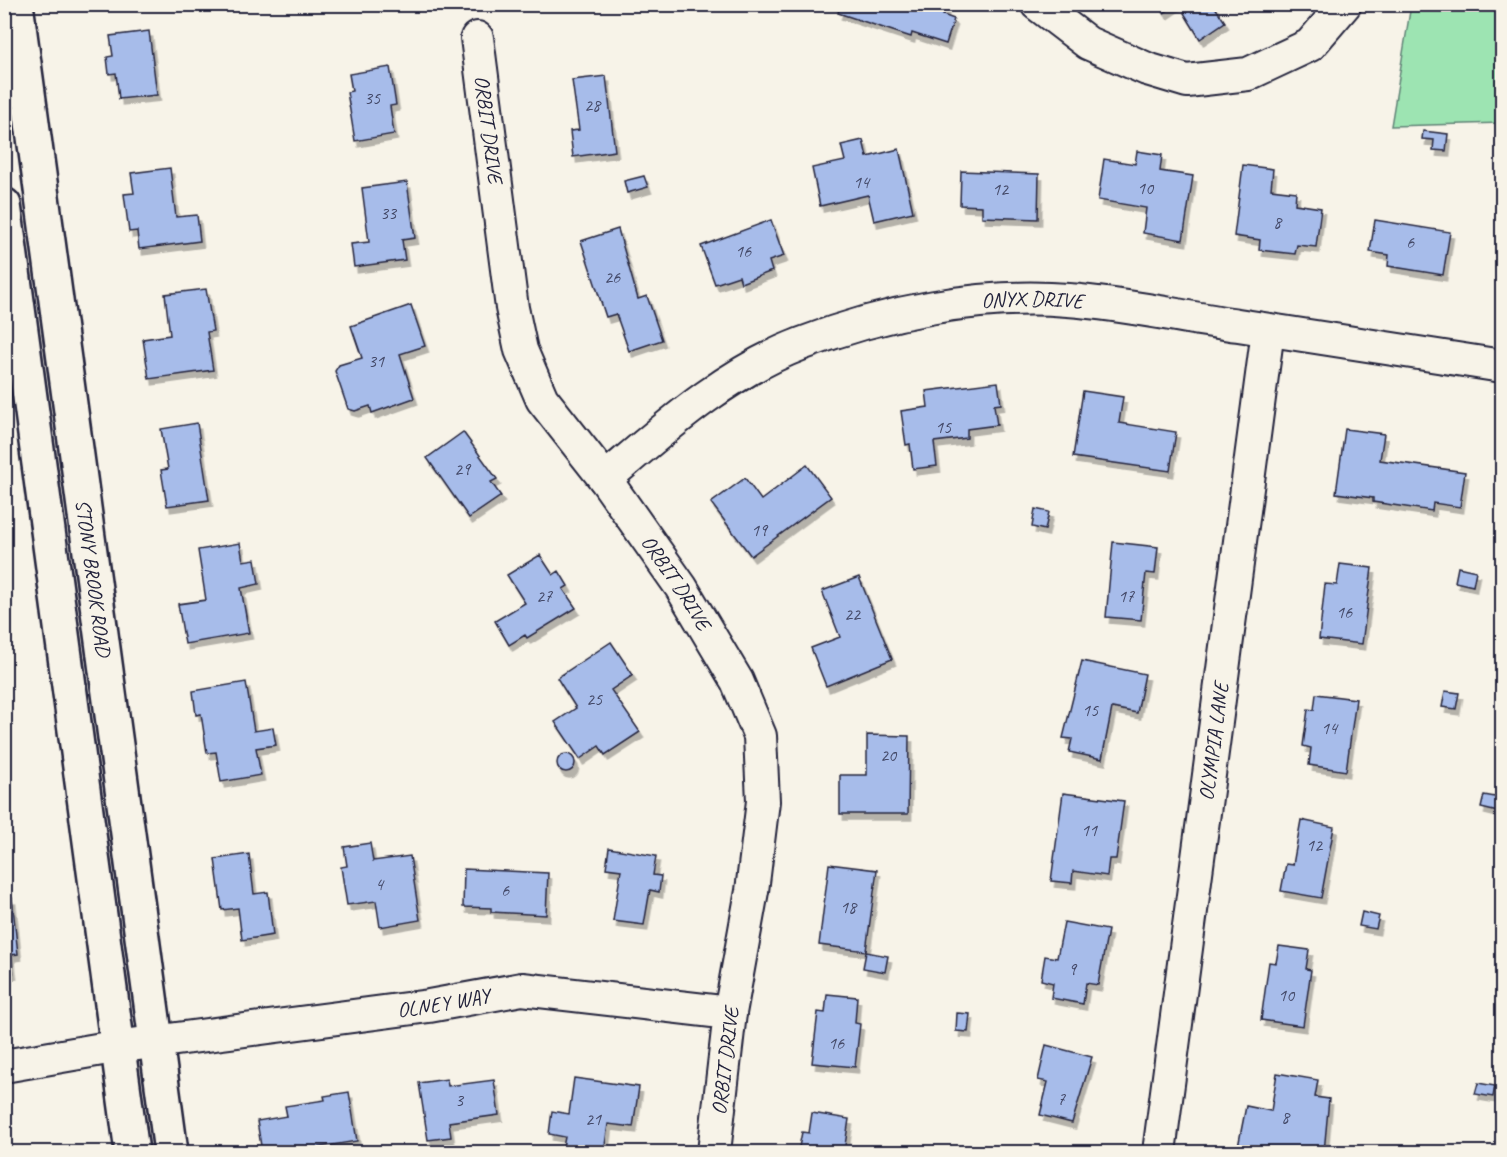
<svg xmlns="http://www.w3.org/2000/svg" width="1507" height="1157" font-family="Caveat,sans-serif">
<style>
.green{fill:#9de4b2;stroke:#608376;stroke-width:1.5}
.building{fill:#a7bcea;stroke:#22223b;stroke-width:1.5;filter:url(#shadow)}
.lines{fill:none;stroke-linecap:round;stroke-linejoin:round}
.minor-casing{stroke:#22223b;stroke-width:36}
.secondary-casing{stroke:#22223b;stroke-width:38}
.minor{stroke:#f7f3e8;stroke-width:32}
.secondary{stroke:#f7f3e8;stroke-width:33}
.labels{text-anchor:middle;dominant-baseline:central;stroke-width:4.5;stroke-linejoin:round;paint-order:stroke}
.number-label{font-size:18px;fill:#434867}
.street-label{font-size:21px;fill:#22223b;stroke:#f7f3e8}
</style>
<defs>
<filter id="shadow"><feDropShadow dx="3.5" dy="6" stdDeviation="0" flood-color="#0004"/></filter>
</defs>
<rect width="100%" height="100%" fill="#f7f3e8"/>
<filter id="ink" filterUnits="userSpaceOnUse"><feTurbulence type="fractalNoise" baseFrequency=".0167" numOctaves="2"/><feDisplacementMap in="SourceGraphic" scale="12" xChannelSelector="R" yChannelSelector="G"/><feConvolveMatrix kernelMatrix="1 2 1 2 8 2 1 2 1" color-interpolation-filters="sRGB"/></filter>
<g filter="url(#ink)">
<!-- green -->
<path class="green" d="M1411 5H1502V123L1391 126Z"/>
<!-- building -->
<path class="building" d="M833 4H947L943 15 954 19 946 44 912 33 911 37 838 13 840 7Z
M1158 4H1177L1164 13Z
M1198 4H1213L1225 22 1200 39 1184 13Z
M149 31 157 95 119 99 116 73 109 74 107 57 113 56 110 36Z
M390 67 396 105 390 106 394 134 355 141 347 92 352 91 349 74Z
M606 76 615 151 573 157 570 131 579 130 572 80Z
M1423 131 1448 134 1446 151 1433 150 1434 140 1422 139Z
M863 140 867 157 899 149 913 212 874 221 868 195 820 206 812 168 845 161 841 145Z
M1137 151 1162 155 1160 171 1193 176 1183 240 1143 233 1146 208 1098 200 1104 159 1135 164Z
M1243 165 1273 169 1271 189 1296 192 1295 204 1321 208 1316 247 1297 245 1295 254 1259 250 1260 240 1234 236Z
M170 168 176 217 197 215 200 241 139 249 137 231 129 232 124 194 134 193 131 173Z
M961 171 1039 174 1038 219 982 217V206L960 205Z
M644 176 648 187 627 193 624 181Z
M407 182 415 238 402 240 405 260 354 267 351 244 369 242 362 188Z
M771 220 784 256 769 261 772 271 741 283 739 276 715 284 701 246Z
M1375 220 1450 232 1443 275 1388 266 1389 255 1370 252Z
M618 229 638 299 647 296 662 340 629 351 616 314 606 317 581 241Z
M1502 236V277L1496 276Z
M206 289 213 331 207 332 213 370 149 379 143 339 170 335 165 294Z
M411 305 425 346 400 354 414 398 372 413 370 406 355 411 348 409 335 371 339 365 362 358 351 326Z
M998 382 1001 404 994 405 997 425 967 429V438L934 442 937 466 913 469 910 444 906 445 901 411 928 407 926 391Z
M1083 391 1123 397 1119 423 1176 432 1170 471 1073 457Z
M197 423 209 500 167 506 161 470 168 469 161 429Z
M1345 429 1384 434 1380 460 1465 472 1460 507 1433 503 1432 511 1373 502V498L1336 493Z
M463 432 497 479 491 482 501 496 469 518 427 458Z
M807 465 831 497 751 556 711 503 745 478 761 500Z
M1035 509 1049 512 1045 530 1032 527Z
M1113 542 1158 547 1155 574 1146 573 1141 620 1106 617Z
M240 543 243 561 255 559 259 584 241 588 249 633 185 644 178 604 206 600 198 550Z
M540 555 553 575 559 571 568 586 563 589 576 608 527 638 525 635 509 645 495 621 525 603 507 575Z
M1340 564 1372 568 1362 644 1319 639 1325 584 1337 585Z
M1458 567 1476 571 1473 586 1455 582Z
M859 577 892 659 826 686 811 648 840 637 822 591Z
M611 642 633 675 611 690 640 732 605 755 599 746 580 759 555 722 576 708 557 678Z
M1082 661 1145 674 1137 713 1112 708 1102 759 1069 752 1072 739 1063 738Z
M246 682 254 731 273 728 276 745 256 748 261 775 221 782 216 752 207 753 201 714 196 715 193 691Z
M1445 691 1459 693 1456 709 1442 707Z
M1316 694 1356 699 1346 771 1309 765 1311 748 1303 746 1308 709 1314 710Z
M867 735 909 736 908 814H840V775H867Z
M557 763a9 9 0 1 1 18 0a9 9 0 1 1-18 0Z
M1063 793 1124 801 1116 859H1109L1107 876 1073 871 1072 883 1051 881Z
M1484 795 1501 798 1498 812 1481 808Z
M1301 820 1334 827 1321 898 1281 891 1286 864 1293 865Z
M370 843 373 861 410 856 420 920 380 927 376 901 347 905 341 867 347 866 344 847Z
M609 848 656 856 653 875 661 876 659 892 650 890 644 925 613 921 621 870 606 868Z
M249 854 254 894 268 892 273 935 242 940 238 908 222 910 215 859Z
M829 864 877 870 866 951 819 945Z
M464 869 548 873 546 915 491 912V908L463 907Z
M12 898 18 954 11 955 13 973 4 974V899Z
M1362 912 1379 916 1376 929 1359 926Z
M1064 922 1108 930 1098 985 1086 983 1083 1004 1051 998 1053 983 1041 980 1045 956 1057 958Z
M1279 946 1309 950 1306 969 1311 970 1303 1026 1261 1020 1269 962 1276 963Z
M866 952 888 956 885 972 863 968Z
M827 994 857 997 855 1023 860 1024 855 1067 812 1063 818 1012 825 1013Z
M957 1013 970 1014 968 1032 956 1031Z
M1046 1045 1092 1057 1072 1123 1040 1115 1048 1082 1038 1080Z
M1277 1073 1318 1080 1315 1097 1329 1099 1324 1152H1268L1238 1147 1246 1106 1271 1111Z
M574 1078 639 1087 633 1127 608 1124 604 1152H562L565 1137 549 1134 552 1111 569 1114Z
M447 1079 448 1086 494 1080 499 1115 449 1122 451 1137 428 1140 419 1083Z
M1478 1083 1495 1086 1493 1097 1475 1094Z
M349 1092 357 1141 307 1149 308 1152H262L257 1121 287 1116 285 1106 325 1100 324 1096Z
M812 1113 849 1119 844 1152H798L802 1132 809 1133Z"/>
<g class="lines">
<!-- minor casing -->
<g class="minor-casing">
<g id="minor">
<path d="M1037 4 1088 43 1147 69 1187 81 1248 74 1310 45 1345 4"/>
<path id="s1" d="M477 38 512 308 521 350 542 399 605 479 681 587 737 681 760 736 763 801 752 891 730 1013 714 1152"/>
<path id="s2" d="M605 479C665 428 727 372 801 344 884 312 980 293 1068 300 1125 304 1182 317 1238 325 1326 339 1414 353 1502 366"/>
<path id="s3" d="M4 1066 108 1048 429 1006 522 989 730 1013"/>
<path id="s4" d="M1159 1152 1268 330"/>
</g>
</g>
<!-- secondary casing -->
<g class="secondary-casing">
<g id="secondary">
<path id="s5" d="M16 4 171 1152"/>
<path d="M4 205 132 1152"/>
</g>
</g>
<!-- minor -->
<use href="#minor" class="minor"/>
<!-- secondary -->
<use href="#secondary" class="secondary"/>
</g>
</g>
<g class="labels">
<!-- number labels -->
<g class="number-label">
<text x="372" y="98">35</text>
<text x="592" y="105">28</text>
<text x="861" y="182">14</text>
<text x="1145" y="188">10</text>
<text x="1000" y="189">12</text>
<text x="388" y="213">33</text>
<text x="1277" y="222">8</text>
<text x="1410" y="242">6</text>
<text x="743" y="251">16</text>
<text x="612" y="277">26</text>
<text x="376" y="361">31</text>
<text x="943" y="427">15</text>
<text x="462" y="469">29</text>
<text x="759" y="530">19</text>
<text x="544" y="596">27</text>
<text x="1126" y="596">17</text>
<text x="1344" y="612">16</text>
<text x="852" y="614">22</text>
<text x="594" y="699">25</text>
<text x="1090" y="710">15</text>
<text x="1329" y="728">14</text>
<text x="888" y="755">20</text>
<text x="1089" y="830">11</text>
<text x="1314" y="845">12</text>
<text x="379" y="884">4</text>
<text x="505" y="890">6</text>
<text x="848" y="907">18</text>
<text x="1072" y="969">9</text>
<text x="1286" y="995">10</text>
<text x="836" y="1043">16</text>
<text x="1061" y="1099">7</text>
<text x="459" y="1100">3</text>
<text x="1285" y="1117">8</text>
<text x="593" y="1119">21</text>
</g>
<!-- street labels -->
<g class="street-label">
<text stroke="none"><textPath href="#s1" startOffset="92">ORBIT DRIVE</textPath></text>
<text stroke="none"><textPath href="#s2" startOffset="476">ONYX DRIVE</textPath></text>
<text stroke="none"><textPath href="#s5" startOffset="579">STONY BROOK ROAD</textPath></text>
<text stroke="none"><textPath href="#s1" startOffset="596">ORBIT DRIVE</textPath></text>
<text stroke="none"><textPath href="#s4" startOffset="414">OLYMPIA LANE</textPath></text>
<text stroke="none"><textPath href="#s3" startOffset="444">OLNEY WAY</textPath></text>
<text transform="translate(725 1061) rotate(-83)">ORBIT DRIVE</text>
</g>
</g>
<!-- margin -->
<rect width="1507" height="1157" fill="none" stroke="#f7f3e8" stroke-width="24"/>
<rect x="12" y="12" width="1483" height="1133" fill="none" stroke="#22223b" stroke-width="2" filter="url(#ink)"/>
</svg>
